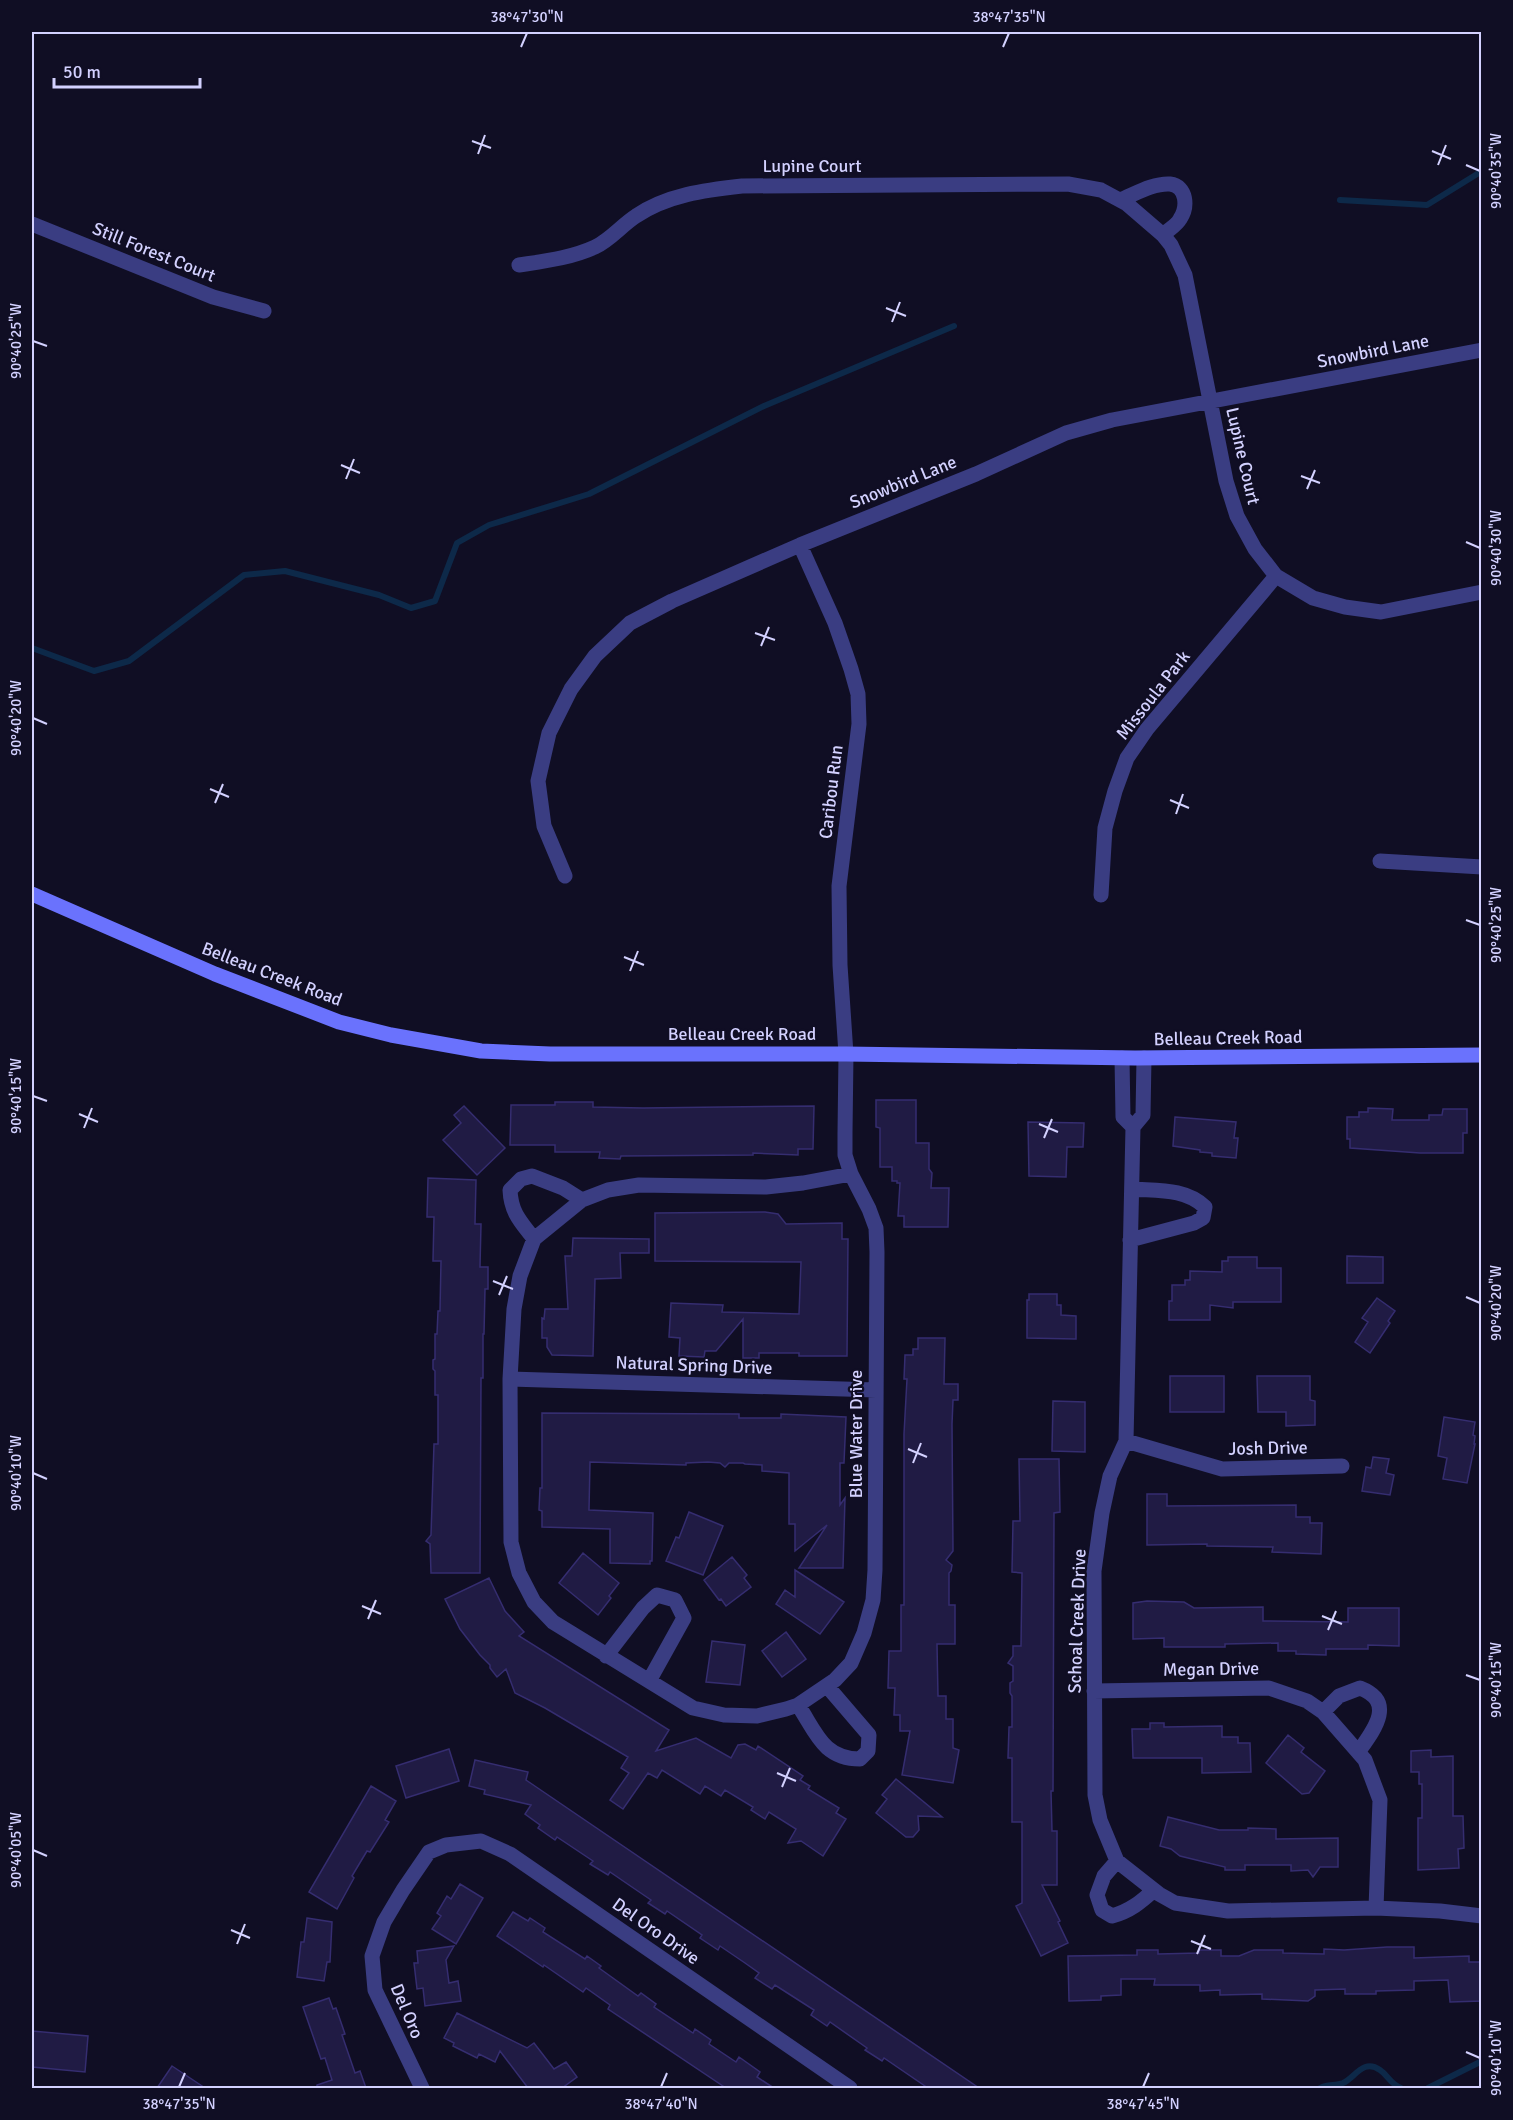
<svg xmlns="http://www.w3.org/2000/svg" width="1513" height="2120" font-family="Signika,sans-serif">
<style>
.lines{fill:none;stroke-linecap:round;stroke-linejoin:round}
.stream{stroke:#0d2949;stroke-width:6}
.building{fill:#201b44;stroke:#352d70;stroke-width:1.5}
.minor{stroke:#3a3d82;stroke-width:15}
.secondary{stroke:#6a72fd;stroke-width:15}
.ticks{fill:none;stroke:#d3d1ff;stroke-width:2}
.labels{text-anchor:middle;dominant-baseline:central;stroke-width:4.5;stroke-linejoin:round;paint-order:stroke}
.street-label{font-size:18px;fill:#d3d1ff;stroke:#100e24}
.neatline{fill:none;stroke:#d3d1ff;stroke-width:2}
.ticks-label{font-size:15px;text-anchor:middle;fill:#d3d1ff}
</style>
<rect width="100%" height="100%" fill="#100e24"/>
<g class="lines">
<!-- stream -->
<path class="stream" d="M1340 200 1427 205 1482 171
M32 648 94 671 129 661 244 575 285 571 379 595 411 608 435 601 457 543 489 525 589 494 764 406 954 326
M1320 2088C1327 2084 1335 2086 1343 2083 1355 2078 1363 2058 1380 2070 1389 2076 1389 2083 1401 2088
M1428 2088 1482 2061"/>
</g>
<!-- building -->
<path class="building" d="M876 1100H916V1143H929V1169L932 1173 931 1188H949L948 1227H904V1216H898L900 1183H897V1181H892V1167H880V1128L876 1127Z
M555 1102H593V1107L643 1108 814 1106 813 1149H798V1155L753 1153V1155L621 1156 620 1159 599 1158 600 1152H555V1145H510L511 1105H555Z
M464 1106 505 1148 477 1175 443 1140 461 1123 454 1115Z
M1368 1108 1393 1109 1392 1120H1429V1115H1442L1443 1109H1467V1133H1463V1153H1420L1350 1148V1139H1347V1117H1359V1112H1368Z
M1175 1117 1236 1122 1234 1138H1238L1236 1158 1212 1156V1153L1200 1152V1150L1173 1146Z
M1028 1122 1084 1123 1083 1147H1067L1066 1177 1029 1176Z
M428 1178 476 1180 475 1224H481L480 1267H488V1289H485L484 1334H483V1378H481L480 1573H431L430 1544 426 1541 431 1535 434 1444H438V1395H435V1371L433 1369V1360L435 1359V1334H437L438 1311H440L441 1261H433L434 1217H427Z
M765 1212 778 1214 786 1224 842 1223V1239H848L847 1356H799V1353H759V1358H743V1319L716 1351H705L704 1357 679 1356 680 1338 669 1337 671 1303 723 1305 722 1312 799 1314 801 1262 655 1261V1213Z
M573 1238 649 1239V1253H620L621 1278 595 1279 593 1356 552 1355 547 1347V1338H542V1318L544 1319 545 1309H568L565 1256H572Z
M1347 1256 1383 1257V1283H1347Z
M1228 1257H1257V1268H1281V1302H1233V1308L1210 1305V1320H1169V1301H1172V1285H1185V1280H1190V1271L1222 1272V1261H1228Z
M1029 1294H1057V1305H1061V1315L1076 1316V1339L1027 1338V1300H1029Z
M1377 1298 1395 1311 1388 1321 1390 1323 1370 1353 1355 1342 1368 1322 1362 1318Z
M918 1338H945L944 1384H958V1400H953L952 1424 953 1551 946 1560 952 1565 951 1571 949 1573V1605H955V1644H937L938 1696H946V1719H953V1748L959 1750 953 1783 902 1775 910 1731H900V1715H894L895 1688H888L889 1651H901V1605H904V1434L907 1379H904L905 1355H913V1349H918Z
M1170 1376H1224V1412H1170Z
M1257 1376H1310V1400L1315 1401V1425L1286 1426V1412H1258Z
M1053 1401 1085 1402V1452L1052 1451Z
M542 1413 739 1414V1418H781V1414L846 1417 844 1463H840V1505L845 1498 843 1568H799L827 1525 795 1551V1524H789V1473L762 1471V1465L745 1464 743 1463H729L725 1467 720 1463 708 1462 686 1463V1465L590 1462 589 1510 653 1513 652 1561H650V1564L610 1563V1529L542 1527V1511L539 1510 540 1488H542Z
M1444 1417 1475 1422 1473 1435 1475 1436 1474 1444H1475L1467 1483 1443 1479 1447 1458 1438 1456Z
M1373 1457 1389 1459 1386 1473 1394 1475 1390 1495 1362 1491 1366 1467 1371 1468Z
M1019 1459H1059L1060 1512 1054 1513 1053 1791H1051L1052 1831H1057V1885H1042L1060 1921 1058 1922 1068 1943 1041 1956 1016 1906 1022 1903V1822H1012V1758H1008L1009 1727H1012V1696L1010 1693V1683L1013 1681V1666L1008 1663 1013 1656V1646H1021L1022 1573 1012 1572 1013 1521H1020Z
M1147 1494H1167V1506L1296 1505V1517H1310V1523H1322L1321 1554 1272 1552 1273 1547 1207 1546V1544L1147 1545Z
M689 1512 723 1526 703 1575 666 1561 676 1537 679 1538Z
M583 1553 619 1583 609 1596 611 1598 598 1615 559 1583Z
M732 1557 747 1575 744 1578 751 1587 726 1606 721 1599 719 1600 704 1580Z
M795 1570 844 1602 820 1634 776 1604 785 1590 795 1597Z
M489 1578 505 1611 524 1632 519 1636 669 1730 656 1751 696 1738 731 1758 738 1745 745 1744 756 1750 758 1746 803 1776 800 1780 810 1786 808 1789 839 1808 836 1813 846 1819 823 1856 801 1841 788 1843 796 1829 769 1812 765 1819 751 1810 753 1807 725 1790 721 1796 705 1786 700 1794 662 1770 657 1778 648 1773 623 1809 610 1800 629 1773 621 1768 628 1757 545 1708 515 1693 506 1669 497 1677 490 1668V1665L480 1655 460 1629 445 1599Z
M1147 1601 1184 1602 1194 1608 1263 1607V1621L1348 1622V1608H1399V1646L1368 1645V1649H1326V1655L1296 1654V1651H1278V1643L1225 1644V1647H1164V1638L1133 1639V1603Z
M786 1632 806 1659 782 1677 762 1651Z
M712 1641 745 1645 740 1685 706 1682Z
M1150 1723H1164V1727L1222 1726V1737H1238V1743H1250L1251 1772 1202 1773V1758H1133L1132 1729H1150Z
M1288 1735 1304 1748 1301 1752 1325 1771 1309 1793 1302 1794 1266 1763Z
M449 1749 459 1781 406 1798 396 1766Z
M1431 1750V1757L1453 1756V1816H1463L1464 1848 1458 1849 1459 1868 1418 1870V1818H1422V1784H1419V1772H1411V1751Z
M475 1760 528 1772 526 1780 979 2088H928L884 2058 882 2061 865 2050 867 2048 830 2022 827 2026 811 2015 814 2010 789 1994 775 1985 772 1989 755 1978 759 1973 745 1963 720 1946 718 1950 700 1938 702 1935 667 1911 665 1914 648 1903 651 1900 629 1885 610 1872 608 1875 590 1864 593 1861 557 1837 555 1840 538 1828 540 1825 525 1814 531 1805 484 1794 485 1790 469 1786Z
M896 1779 942 1817 918 1816 919 1830 913 1837H906L876 1813 887 1799 882 1795Z
M371 1786 396 1801 385 1820 389 1822 370 1852 367 1851 352 1876 354 1878 337 1909 309 1892Z
M1168 1817 1219 1830H1248V1828L1276 1829V1839L1338 1838V1867H1320L1313 1877 1308 1870 1291 1871V1865H1245V1870H1225V1867L1180 1856 1171 1849 1160 1846Z
M460 1884 483 1898 456 1944 432 1929 441 1916 437 1913 447 1896 451 1899Z
M513 1912 528 1921 530 1918 545 1928 543 1932 585 1959 587 1956 601 1966 599 1968 638 1996 641 1993 656 2004 654 2007 693 2033 695 2029 711 2040 709 2044 736 2062 739 2057 760 2072 757 2077 774 2088H726L608 2009 610 2005 586 1988 583 1992 544 1965 543 1967 497 1936Z
M307 1918 332 1922 330 1962H327L324 1981 297 1977 301 1942H304Z
M454 1946 446 1960 449 1983 458 1981 461 2001 425 2006 423 1988 417 1989 414 1963H418L417 1951Z
M1387 1947H1414V1958L1469 1956V1962H1482V2001L1450 2002 1448 1980 1414 1981V1990L1376 1991V1994H1345V1989L1315 1990V1996L1308 2001 1262 1999V1994L1220 1995V1990L1200 1991V1985H1154L1155 1979H1121V1995L1101 1996V2000L1069 2001 1068 1956 1137 1955V1950H1158V1954L1199 1953V1950H1221V1956H1239L1254 1950H1283V1953L1324 1954V1949L1344 1950Z
M329 1998 333 2009 336 2008 345 2034 342 2035 355 2073 360 2071 366 2088H317V2085L332 2080 325 2058 321 2059 303 2007Z
M457 2013 527 2048 534 2043 554 2069 566 2062 577 2077 562 2088H528L500 2051 495 2062 479 2054 477 2058 453 2046 454 2043 444 2038Z
M32 2031 88 2036 85 2072 32 2067Z
M172 2066 205 2088H157Z"/>
<g class="lines">
<!-- minor -->
<path class="minor" d="M1120 200C1135 194 1153 183 1170 184 1187 186 1188 207 1180 219 1177 225 1168 230 1163 235
M32 224 213 297 264 311
M519 265C545 261 571 258 595 247 610 240 622 225 636 216 667 195 705 190 742 186L1068 184 1101 190 1127 204 1163 235 1171 245 1185 275 1226 481 1237 516 1255 549 1276 576 1313 598 1345 607 1381 612 1482 592
M800 545 835 623 851 669 858 694 859 724 839 886 840 965 846 1054 845 1133V1155L851 1174 869 1209 876 1228 877 1252 875 1570 873 1600 864 1633 851 1663 835 1680 798 1705 786 1709 757 1716 724 1715 693 1708 553 1622 534 1602 519 1573 511 1542 510 1379 514 1309 520 1276 534 1239 582 1200 608 1190 639 1185 766 1187 803 1183 851 1174
M1380 861 1482 867
M565 876 544 826 538 781 549 733 571 689 595 656 630 623 672 601 800 545 976 474 1066 433 1112 420 1482 350
M1101 895 1105 828 1115 791 1127 758 1147 729 1276 576
M1122 1058 1123 1117 1133 1127
M1144 1058 1143 1115 1133 1127 1126 1441 1110 1476 1102 1513 1094 1571 1095 1795 1100 1820 1117 1861 1159 1894 1175 1903 1228 1911 1376 1908 1440 1911 1482 1916
M534 1239C521 1222 511 1213 510 1190L521 1179 532 1176 563 1188 582 1200
M1130 1240 1194 1223 1203 1218 1205 1207C1185 1188 1157 1191 1132 1189
M510 1379 876 1390
M1126 1441 1222 1469 1342 1466
M606 1656 643 1608 657 1595 675 1600 684 1618 649 1681
M1094 1691 1269 1688 1307 1701 1323 1712 1365 1760 1380 1800 1376 1908
M798 1705C816 1732 823 1759 860 1759L868 1751 869 1735 827 1686
M1323 1712 1339 1696 1360 1688C1396 1702 1374 1730 1359 1751
M1117 1861 1104 1876 1097 1895 1102 1910 1112 1916C1130 1911 1141 1902 1154 1890
M422 2088 375 1990 372 1956 384 1922 403 1890 429 1852 446 1845 481 1841 510 1854 850 2088"/>
<!-- secondary -->
<path class="secondary" d="M32 894 215 974 339 1022 391 1035 481 1051 550 1054H846L1135 1058 1482 1055"/>
</g>
<!-- ticks -->
<path class="ticks" d="M521 47 527 33M1003 47 1009 33M472 141 491 148M1432 151 1451 159M478 154 485 135M1438 165 1446 145M1466 165 1480 171M886 308 906 316M892 322 900 302M33 341 47 346M341 465 360 473M1301 476 1320 483M346 479 354 459M1307 489 1315 470M1466 542 1480 548M755 633 775 640M761 646 769 627M33 718 47 724M210 789 229 797M1170 800 1189 808M215 803 223 784M1176 814 1183 794M1466 920 1480 925M624 957 644 965M630 971 638 951M33 1096 47 1101M79 1114 98 1122M1039 1124 1058 1132M84 1128 92 1108M1044 1138 1052 1119M493 1281 513 1289M499 1295 507 1276M1466 1297 1480 1303M908 1449 927 1457M913 1463 921 1443M33 1473 47 1479M362 1606 381 1614M1322 1616 1342 1624M368 1619 376 1600M1328 1630 1336 1611M1466 1675 1480 1680M777 1773 796 1781M782 1787 790 1768M33 1850 47 1856M231 1930 250 1938M1191 1941 1211 1949M237 1944 245 1924M1197 1954 1205 1935M1466 2052 1480 2058M179 2087 185 2073M661 2087 667 2073M1143 2087 1149 2073"/>
<g class="labels">
<!-- street labels -->
<g class="street-label">
<text x="812" y="166">Lupine Court</text>
<text transform="translate(154 252) rotate(22)">Still Forest Court</text>
<text transform="translate(1373 351) rotate(-11)">Snowbird Lane</text>
<text transform="translate(1243 456) rotate(77)">Lupine Court</text>
<text transform="translate(903 482) rotate(-22)">Snowbird Lane</text>
<text transform="translate(1153 695) rotate(-52)">Missoula Park</text>
<text transform="translate(831 792) rotate(-83)">Caribou Run</text>
<text transform="translate(272 974) rotate(21)">Belleau Creek Road</text>
<text x="742" y="1034">Belleau Creek Road</text>
<text transform="translate(1228 1038) rotate(-1)">Belleau Creek Road</text>
<text transform="translate(694 1365) rotate(2)">Natural Spring Drive</text>
<text transform="translate(856 1434) rotate(-90)">Blue Water Drive</text>
<text transform="translate(1268 1448) rotate(-1)">Josh Drive</text>
<text transform="translate(1077 1621) rotate(-88)">Schoal Creek Drive</text>
<text transform="translate(1211 1669) rotate(-1)">Megan Drive</text>
<text transform="translate(656 1931) rotate(35)">Del Oro Drive</text>
<text transform="translate(407 2011) rotate(67)">Del Oro</text>
</g>
</g>
<!-- border -->
<rect width="1513" height="2120" fill="none" stroke="#100e24" stroke-width="66"/>
<!-- scale -->
<path d="M54 78v9h146v-9" fill="none" stroke="#d3d1ff" stroke-width="3"/>
<text x="63" y="78" font-size="18" fill="#d3d1ff" stroke="#100e24" stroke-width="4.5" paint-order="stroke">50 m</text>
<rect x="33" y="33" width="1447" height="2054" class="neatline"/>
<g class="ticks-label">
<text x="527" y="22">38°47'30"N</text>
<text x="1009" y="22">38°47'35"N</text>
<text transform="translate(1496 171) rotate(-90)" y="5">90°40'35"W</text>
<text transform="translate(16 341) rotate(-90)" y="5">90°40'25"W</text>
<text transform="translate(1496 548) rotate(-90)" y="5">90°40'30"W</text>
<text transform="translate(16 718) rotate(-90)" y="5">90°40'20"W</text>
<text transform="translate(1496 925) rotate(-90)" y="5">90°40'25"W</text>
<text transform="translate(16 1096) rotate(-90)" y="5">90°40'15"W</text>
<text transform="translate(1496 1303) rotate(-90)" y="5">90°40'20"W</text>
<text transform="translate(16 1473) rotate(-90)" y="5">90°40'10"W</text>
<text transform="translate(1496 1680) rotate(-90)" y="5">90°40'15"W</text>
<text transform="translate(16 1850) rotate(-90)" y="5">90°40'05"W</text>
<text transform="translate(1496 2058) rotate(-90)" y="5">90°40'10"W</text>
<text x="179" y="2109">38°47'35"N</text>
<text x="661" y="2109">38°47'40"N</text>
<text x="1143" y="2109">38°47'45"N</text>
</g>
</svg>
